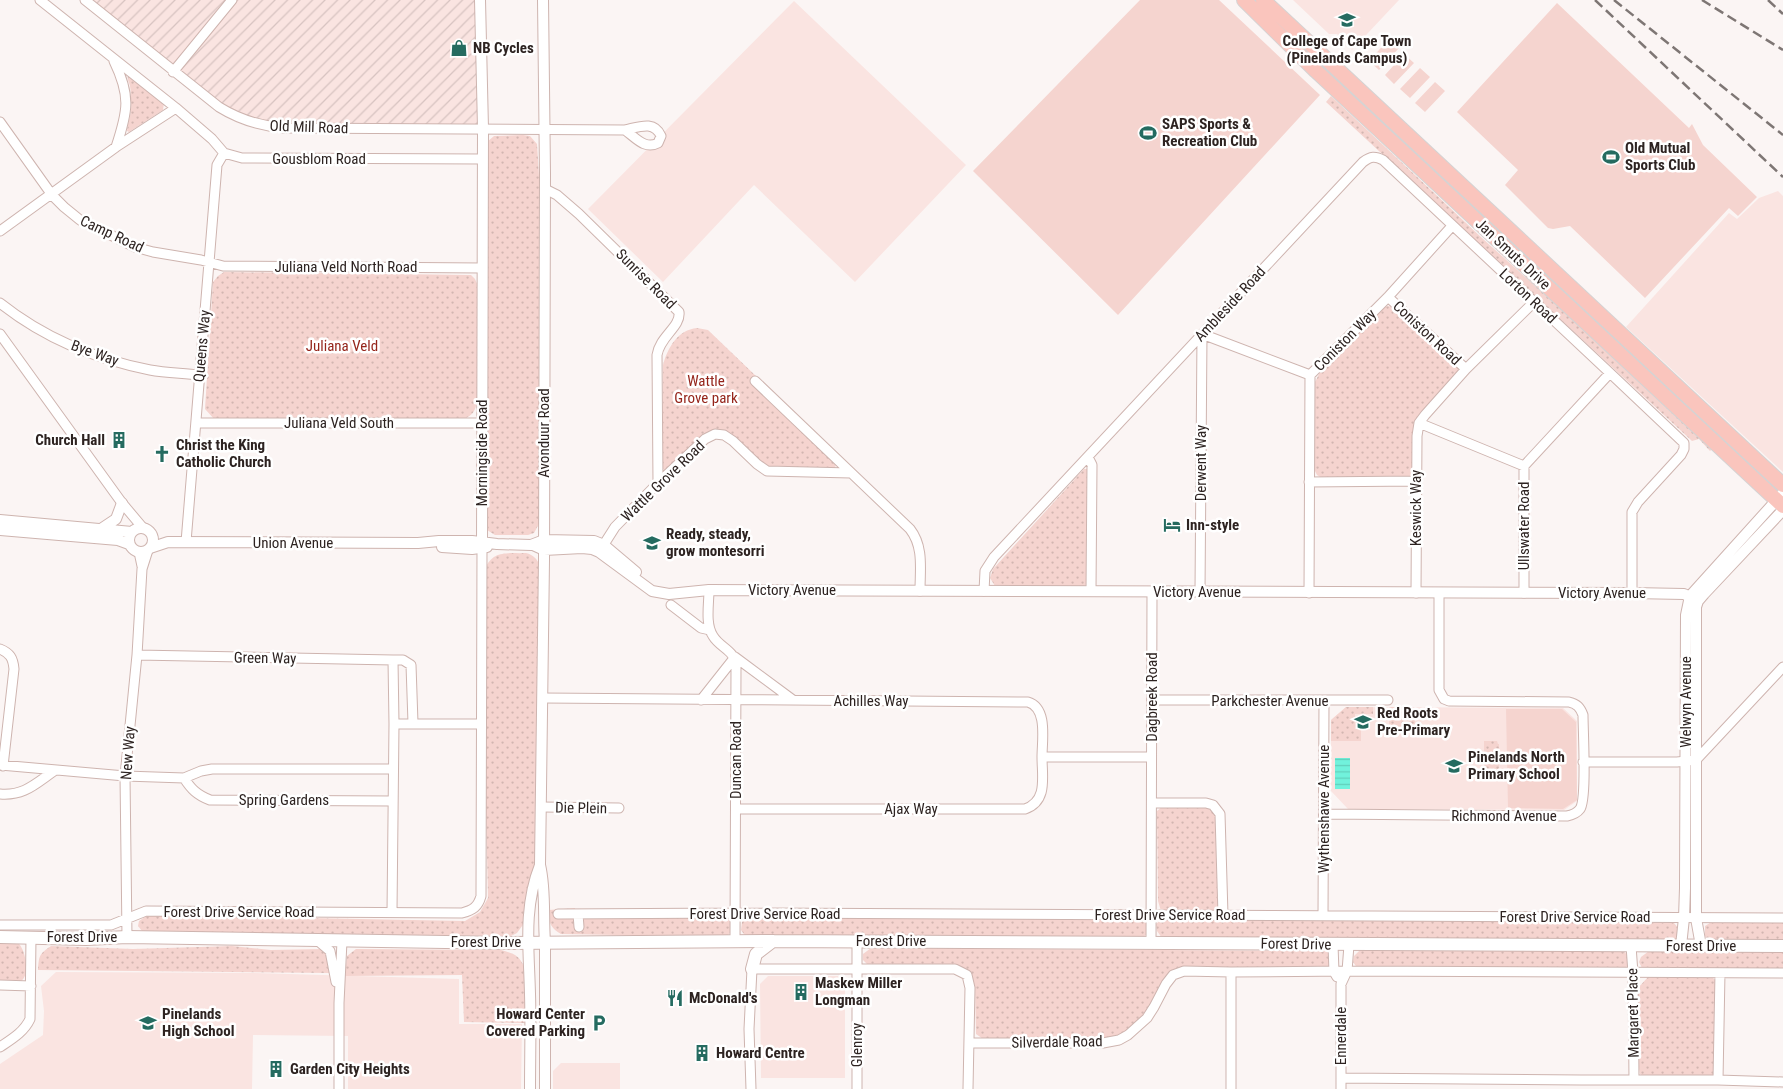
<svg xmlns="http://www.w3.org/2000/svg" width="1783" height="1089" font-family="'Roboto Condensed',sans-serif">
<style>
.built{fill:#fae4e1}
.industrial{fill:url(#industrial-furrows)}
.green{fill:url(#green-dots)}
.pitch{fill:#f5d4cf}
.water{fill:url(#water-rules)}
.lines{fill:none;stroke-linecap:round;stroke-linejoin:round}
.minor-casing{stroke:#ceb4af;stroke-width:11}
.tertiary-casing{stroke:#ceb4af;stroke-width:12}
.secondary-casing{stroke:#ceb4af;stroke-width:14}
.primary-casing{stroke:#d5d3d3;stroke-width:16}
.minor{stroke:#fff;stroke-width:9}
.tertiary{stroke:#fff;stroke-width:10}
.secondary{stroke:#fff;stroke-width:12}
.primary{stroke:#fac5bd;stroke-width:14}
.rail{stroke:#7e7674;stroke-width:2.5;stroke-dasharray:10 5;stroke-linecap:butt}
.labels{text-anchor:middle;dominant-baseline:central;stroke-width:5;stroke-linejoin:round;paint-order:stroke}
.poi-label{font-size:15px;font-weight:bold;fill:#2d2321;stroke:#fff;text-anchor:start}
.street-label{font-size:15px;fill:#2d2321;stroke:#fff}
.park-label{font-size:15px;fill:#95251b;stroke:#fff}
</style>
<defs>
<pattern id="industrial-furrows" width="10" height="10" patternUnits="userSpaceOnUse" patternTransform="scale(1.25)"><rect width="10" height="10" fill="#fae4e1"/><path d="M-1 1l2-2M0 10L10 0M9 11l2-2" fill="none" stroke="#d7c3c1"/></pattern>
<pattern id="green-dots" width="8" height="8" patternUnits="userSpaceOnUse" patternTransform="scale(1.25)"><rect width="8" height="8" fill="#f5d4cf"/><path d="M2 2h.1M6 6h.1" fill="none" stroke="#d2b6b1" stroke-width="1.8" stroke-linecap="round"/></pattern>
<pattern id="water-rules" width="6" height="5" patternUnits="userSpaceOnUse" patternTransform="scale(1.25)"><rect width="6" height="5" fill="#71f2dc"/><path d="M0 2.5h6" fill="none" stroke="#62cfbc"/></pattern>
</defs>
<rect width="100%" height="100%" fill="#fbf5f4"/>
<!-- built -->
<path class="built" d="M1293 0H1399L1352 50 1337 34H1329Z
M794 1 966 165 855 282 754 185 663 282 588 209Z
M1778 191 1783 196V472L1626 327 1729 213 1737 219 1759 198Z
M1346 707 1563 708 1577 721V801L1564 810 1348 809 1331 791V720Z
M56 972 252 973 459 979V1024H522L521 1089H348V1036L253 1035 252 1089H0V1064L43 1035 44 1011 41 986Z
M768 976H838L845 983V1078H761L760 984Z
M561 1063H620V1089H553V1071Z"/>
<!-- industrial -->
<path class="industrial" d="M85 0H480L483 128H284L237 118Z"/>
<!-- green -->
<path class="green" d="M128 75 164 103 163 110 129 132 127 131C128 121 132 113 131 103 131 98 131 92 130 86 129 82 127 80 128 75Z
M1331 96 1482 238 1714 447 1710 451 1699 439 1692 441 1326 102Z
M523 135 530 136 537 144 541 208 540 522 534 533 528 535H495L487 530 485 523 487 142 494 136Z
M224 272 471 275 475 279 478 286 477 402C475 411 473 415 464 419L215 420 205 409 213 282 218 276Z
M1388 306 1392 307 1459 365 1460 371 1421 417 1413 476 1409 478H1322L1317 475 1315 471V382L1320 372 1384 307Z
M697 328 708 330 803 421 836 463 835 469 770 468 757 460 740 441 733 436 720 432 665 471 663 469V365C668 347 678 330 697 328Z
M1084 469H1088V583L1081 588 995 586 990 578 993 569Z
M526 553C534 555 537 559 540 566L536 856 525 922 517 933 511 936 146 933 142 931 138 926 139 921 148 915 465 921 480 912 488 898 484 723 485 569C493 549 508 554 526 553Z
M1346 707H1373V714H1355V729H1361V741H1331V720Z
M1389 707H1413L1415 717V730H1389Z
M1484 741H1497L1498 744H1499V780L1484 779Z
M1163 806 1213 807 1217 810 1221 911H1161L1158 901 1157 811Z
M575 908V917H728L732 920 730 933 726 937 561 934C550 928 548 921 549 910Z
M748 917 1142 919 1148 925V933L1141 939 746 937 741 930 742 922Z
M1162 919 1674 923 1680 930 1678 939 1673 941 1162 938 1157 931 1156 924Z
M1713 921 1783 922V942L1708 940 1705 936V926Z
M0 944H19C26 951 30 976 21 981 15 984 6 982 0 982Z
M51 946 133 949 232 946 271 950 322 949 326 952 331 973 38 970C39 956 39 954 51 946Z
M871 948 1328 951 1331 954V966L1327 969 1178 971 1141 1025 1110 1040 986 1041 976 1034 975 986 966 971 869 966 863 960V954Z
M356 949 501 950C508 952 517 954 521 961 530 974 526 1007 527 1023L464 1022 462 975 345 976 347 956Z
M1360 950H1623L1628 956 1629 965 1622 970 1358 969 1353 962 1354 956Z
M1649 951 1783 952V970L1642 968 1639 962 1641 957Z
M1648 977H1712L1716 981V1074L1713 1076 1644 1077 1640 1074 1639 1068 1638 988Z"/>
<!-- pitch -->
<path class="pitch" d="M1140 0H1219L1320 95 1118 315 973 171Z
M1557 3 1689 128 1692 124 1703 145 1757 197 1738 216 1729 208 1645 298 1570 226 1553 229 1548 228 1505 185 1518 170 1457 112Z
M1389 39 1399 48 1379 70 1369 61Z
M1404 54 1414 63 1394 84 1385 75Z
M1420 68 1430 77 1410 98 1400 89Z
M1435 82 1445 91 1425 112 1415 103Z
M1506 709H1562L1576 722 1577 800 1563 809 1508 808Z"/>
<!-- water -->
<path class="water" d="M1335 758H1350V789H1335Z"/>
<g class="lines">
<!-- minor casing -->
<g class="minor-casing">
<path id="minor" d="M40 0 176 108 212 139 224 153 242 158 482 159
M85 0 219 107C240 120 260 126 284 128L625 130C639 127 654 120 661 136L658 143C645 150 636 138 625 130
M114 61C131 96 128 111 116 147
M173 72 232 0
M0 122 52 195 64 207 80 220 135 247 153 252 201 260 223 266 482 268
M545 189 557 195 579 214 679 312C681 327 660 336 657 355L658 483
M0 231 116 147 176 108
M1388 297 1466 369
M0 303C44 338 95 359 150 370 166 373 183 373 199 375
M0 334 122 503 143 528
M755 381 910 529C924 547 920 569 920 591
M197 423H481
M1419 423 1524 466
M1088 457 1092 465 1091 591
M1309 482 1416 481
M186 542 217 165 224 153
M601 549 615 527 658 483 705 439 715 434 724 435 733 441 757 464 767 471 851 473
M139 552 142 566
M709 590C709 604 705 624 713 636 720 648 735 650 736 666L735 941
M984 591 985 571 994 557 1363 162C1371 156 1375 156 1383 160L1610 373 1684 443V449L1681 455 1638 502 1632 512V593
M1200 592 1202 334 1310 375
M1309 593 1310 375 1388 297 1452 226
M1416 593 1417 436 1419 423 1425 415 1466 369 1534 302
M1524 593V466L1610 373
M671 605 701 628 710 630
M0 649C10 653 13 658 14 669L3 766
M137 655 393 660 394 724 392 912
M393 660H403L411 665 413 723
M543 698 1028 702C1048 708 1042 740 1042 757H1151
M701 700 735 657 793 700
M1152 700H1388
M394 724H480
M1583 762H1677L1696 760 1783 667
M0 765 125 776 184 778 201 771 212 769H393
M184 778C191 789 197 795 210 800L393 801
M0 794C24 796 35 784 54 771
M1152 803H1206L1213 805 1220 814 1223 915
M542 807 619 808
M736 809H1025C1048 801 1042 777 1042 757
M1325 814 1567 816C1572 815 1577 813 1580 809 1587 799 1583 731 1583 715 1580 707 1577 704 1569 702L1449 701 1444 699 1439 690V593
M558 914 736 913 1783 918
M578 914 579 927
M1323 916 1324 701
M0 925H111L146 911 462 913C473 910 478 907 481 896L482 548
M127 937 125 776 137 655 142 569 148 550
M317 940 330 951 336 982
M857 941V1089
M1151 943 1152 592
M1333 945 1334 972 1337 977
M1631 946 1633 973 1634 1080
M0 985 31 986
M969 1043H1103L1119 1040 1128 1035 1147 1018 1154 1007 1166 984 1173 975 1184 971 1231 972 1347 971 1783 973
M0 1047C12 1039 24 1032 30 1019L31 937
M1341 1078 1581 1080H1718L1783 1082
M1718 1080 1720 973
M339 1089V1003L342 941
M751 1089 749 1029 752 969H955L967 975 970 988 968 1089
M1231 1089V972
M1341 1089V984L1347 971 1349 945"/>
</g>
<!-- tertiary casing -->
<g class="tertiary-casing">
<path id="tertiary" d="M480 0 483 128 482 548
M543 0 545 173 544 560 540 865C546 890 543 917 545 942V1089
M0 520 132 532
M129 540a12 12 0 1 1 24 0a12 12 0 1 1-24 0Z
M101 529 116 519 122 503
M0 530 118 540 129 544
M533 545 544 550 582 548 592 549 599 552 652 591 669 594 709 590 1632 593 1684 594 1698 601
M442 547 472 549 487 547
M150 548 168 542 418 543 439 541H472L497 544 531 545 544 540 594 541 604 545 636 572
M1681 946 1684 918 1685 888 1686 615 1690 596 1783 493
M1701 946 1696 918V607L1698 601 1704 594 1783 510
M530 1089C530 1057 531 1025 530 994 529 949 523 908 540 865"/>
</g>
<!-- secondary casing -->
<g class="secondary-casing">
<path id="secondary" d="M0 937 86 939 127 937 509 943 773 941 1783 946
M752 969 756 954 773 941"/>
</g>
<!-- primary casing -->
<g class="primary-casing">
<path id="primary" d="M1244 0 1316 71 1783 506
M1263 0 1783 485"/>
</g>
<!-- minor -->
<use href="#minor" class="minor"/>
<!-- tertiary -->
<use href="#tertiary" class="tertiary"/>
<!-- secondary -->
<use href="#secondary" class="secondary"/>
<!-- primary -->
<use href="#primary" class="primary"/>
<!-- rail -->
<path class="rail" d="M1595 0 1783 177
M1614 0 1783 135
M1702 0 1783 50
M1768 0 1783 14"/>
</g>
<!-- icons -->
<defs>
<g id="university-bare" transform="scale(1.35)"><path d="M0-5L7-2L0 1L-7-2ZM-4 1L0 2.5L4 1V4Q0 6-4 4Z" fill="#256b60" stroke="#fff" stroke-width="2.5" paint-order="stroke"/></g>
<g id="shop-bare" transform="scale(1.35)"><path d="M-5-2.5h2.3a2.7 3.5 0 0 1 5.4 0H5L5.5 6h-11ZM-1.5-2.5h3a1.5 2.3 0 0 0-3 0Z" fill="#256b60" stroke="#fff" stroke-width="2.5" paint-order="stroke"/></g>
<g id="stadium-bare" transform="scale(1.35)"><path d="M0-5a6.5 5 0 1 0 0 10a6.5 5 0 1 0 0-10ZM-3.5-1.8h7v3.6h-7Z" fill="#256b60" stroke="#fff" stroke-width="2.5" paint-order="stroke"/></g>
<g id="building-bare" transform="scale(1.35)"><path d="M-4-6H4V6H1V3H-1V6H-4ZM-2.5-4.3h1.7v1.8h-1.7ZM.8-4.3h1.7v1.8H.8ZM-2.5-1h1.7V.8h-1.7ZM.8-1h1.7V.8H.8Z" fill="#256b60" stroke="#fff" stroke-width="2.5" paint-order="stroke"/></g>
<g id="church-bare" transform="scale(1.35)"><path d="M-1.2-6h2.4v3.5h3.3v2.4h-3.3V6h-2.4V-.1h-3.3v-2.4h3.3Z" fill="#256b60" stroke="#fff" stroke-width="2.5" paint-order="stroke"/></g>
<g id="hotel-bare" transform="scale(1.35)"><path d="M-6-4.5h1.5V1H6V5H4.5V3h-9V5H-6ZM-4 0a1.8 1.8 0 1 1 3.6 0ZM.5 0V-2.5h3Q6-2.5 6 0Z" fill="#256b60" stroke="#fff" stroke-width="2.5" paint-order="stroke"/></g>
<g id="school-bare" transform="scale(1.35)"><path d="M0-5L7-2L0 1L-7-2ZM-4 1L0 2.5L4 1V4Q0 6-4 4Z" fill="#256b60" stroke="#fff" stroke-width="2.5" paint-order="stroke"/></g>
<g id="restaurant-bare" transform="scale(1.35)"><path d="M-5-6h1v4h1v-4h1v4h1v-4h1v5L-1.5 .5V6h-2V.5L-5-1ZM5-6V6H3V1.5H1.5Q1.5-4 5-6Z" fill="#256b60" stroke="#fff" stroke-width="2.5" paint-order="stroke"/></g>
<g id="parking-bare" transform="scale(1.35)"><path d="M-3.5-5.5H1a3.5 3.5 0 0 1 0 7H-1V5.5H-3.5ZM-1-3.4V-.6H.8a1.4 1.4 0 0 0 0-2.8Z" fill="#256b60" stroke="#fff" stroke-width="2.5" paint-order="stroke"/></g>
</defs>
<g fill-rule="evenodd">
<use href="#university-bare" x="1347" y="20"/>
<use href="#shop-bare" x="459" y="48"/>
<use href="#stadium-bare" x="1148" y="133"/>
<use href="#stadium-bare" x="1611" y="157"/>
<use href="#building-bare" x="119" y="440"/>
<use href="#church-bare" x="162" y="454"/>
<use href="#hotel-bare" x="1172" y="525"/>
<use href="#school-bare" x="652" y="543"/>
<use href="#school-bare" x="1363" y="722"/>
<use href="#school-bare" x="1454" y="766"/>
<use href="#building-bare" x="801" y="992"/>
<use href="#restaurant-bare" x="675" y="998"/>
<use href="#school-bare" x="148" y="1023"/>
<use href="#parking-bare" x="599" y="1023"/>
<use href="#building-bare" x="702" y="1053"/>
<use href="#building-bare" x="276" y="1069"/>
</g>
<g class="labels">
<!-- poi labels -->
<g class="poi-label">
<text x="1347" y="41" text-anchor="middle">College of Cape Town<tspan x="1347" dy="17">(Pinelands Campus)</tspan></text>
<text x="473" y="48">NB Cycles</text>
<text x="1162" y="124">SAPS Sports &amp;<tspan x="1162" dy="17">Recreation Club</tspan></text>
<text x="1625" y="148">Old Mutual<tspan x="1625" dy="17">Sports Club</tspan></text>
<text x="105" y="440" text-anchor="end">Church Hall</text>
<text x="176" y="445">Christ the King<tspan x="176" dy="17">Catholic Church</tspan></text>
<text x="1186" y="525">Inn-style</text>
<text x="666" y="534">Ready, steady,<tspan x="666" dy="17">grow montesorri</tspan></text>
<text x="1377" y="713">Red Roots<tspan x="1377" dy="17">Pre-Primary</tspan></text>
<text x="1468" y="757">Pinelands North<tspan x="1468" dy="17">Primary School</tspan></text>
<text x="815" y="983">Maskew Miller<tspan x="815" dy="17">Longman</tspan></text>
<text x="689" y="998">McDonald's</text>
<text x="162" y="1014">Pinelands<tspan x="162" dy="17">High School</tspan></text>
<text x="585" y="1014" text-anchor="end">Howard Center<tspan x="585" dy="17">Covered Parking</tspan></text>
<text x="716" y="1053">Howard Centre</text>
<text x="290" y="1069">Garden City Heights</text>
</g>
<!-- street labels -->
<g class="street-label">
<text transform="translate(309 127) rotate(2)">Old Mill Road</text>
<text x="319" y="159">Gousblom Road</text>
<text transform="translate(112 234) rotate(25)">Camp Road</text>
<text transform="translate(1513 254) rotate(43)">Jan Smuts Drive</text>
<text x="346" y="267">Juliana Veld North Road</text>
<text transform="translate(646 279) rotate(45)">Sunrise Road</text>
<text transform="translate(1528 296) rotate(43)">Lorton Road</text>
<text transform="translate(1230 304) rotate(-47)">Ambleside Road</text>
<text transform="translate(1427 333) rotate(43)">Coniston Road</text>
<text transform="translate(1345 340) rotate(-45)">Coniston Way</text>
<text transform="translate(202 346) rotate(-85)">Queens Way</text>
<text transform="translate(95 353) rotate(20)">Bye Way</text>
<text x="339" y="423">Juliana Veld South</text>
<text transform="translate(544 433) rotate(-90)">Avonduur Road</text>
<text transform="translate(482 453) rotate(-90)">Morningside Road</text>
<text transform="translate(1201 463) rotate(-90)">Derwent Way</text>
<text transform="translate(663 481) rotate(-44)">Wattle Grove Road</text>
<text transform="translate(1416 508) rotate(-90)">Keswick Way</text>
<text transform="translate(1524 526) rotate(-90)">Ullswater Road</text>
<text x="293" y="543">Union Avenue</text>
<text x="792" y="590">Victory Avenue</text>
<text x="1197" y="592">Victory Avenue</text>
<text x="1602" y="593">Victory Avenue</text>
<text transform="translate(265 658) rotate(1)">Green Way</text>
<text transform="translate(1152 697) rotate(-90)">Dagbreek Road</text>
<text x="871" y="701">Achilles Way</text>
<text x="1270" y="701">Parkchester Avenue</text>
<text transform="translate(1686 702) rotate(-90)">Welwyn Avenue</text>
<text transform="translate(128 753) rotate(-86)">New Way</text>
<text transform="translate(736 760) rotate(-90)">Duncan Road</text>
<text x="284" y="800">Spring Gardens</text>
<text transform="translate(581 808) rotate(1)">Die Plein</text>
<text x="911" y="809">Ajax Way</text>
<text transform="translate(1324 809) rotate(-90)">Wythenshawe Avenue</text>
<text x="1504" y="816">Richmond Avenue</text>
<text x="239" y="912">Forest Drive Service Road</text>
<text x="765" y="914">Forest Drive Service Road</text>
<text x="1170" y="915">Forest Drive Service Road</text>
<text x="1575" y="917">Forest Drive Service Road</text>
<text x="82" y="937">Forest Drive</text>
<text x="891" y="941">Forest Drive</text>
<text x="486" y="942">Forest Drive</text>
<text transform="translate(1296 944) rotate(1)">Forest Drive</text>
<text x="1701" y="946">Forest Drive</text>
<text transform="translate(1633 1013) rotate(-91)">Margaret Place</text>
<text transform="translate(1341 1036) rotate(-90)">Ennerdale</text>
<text transform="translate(1057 1042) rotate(-1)">Silverdale Road</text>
<text transform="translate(857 1045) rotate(-90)">Glenroy</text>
</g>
<!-- park labels -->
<g class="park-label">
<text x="342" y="346">Juliana Veld</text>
<text x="706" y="381">Wattle<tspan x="706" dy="17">Grove park</tspan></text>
</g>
</g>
</svg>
